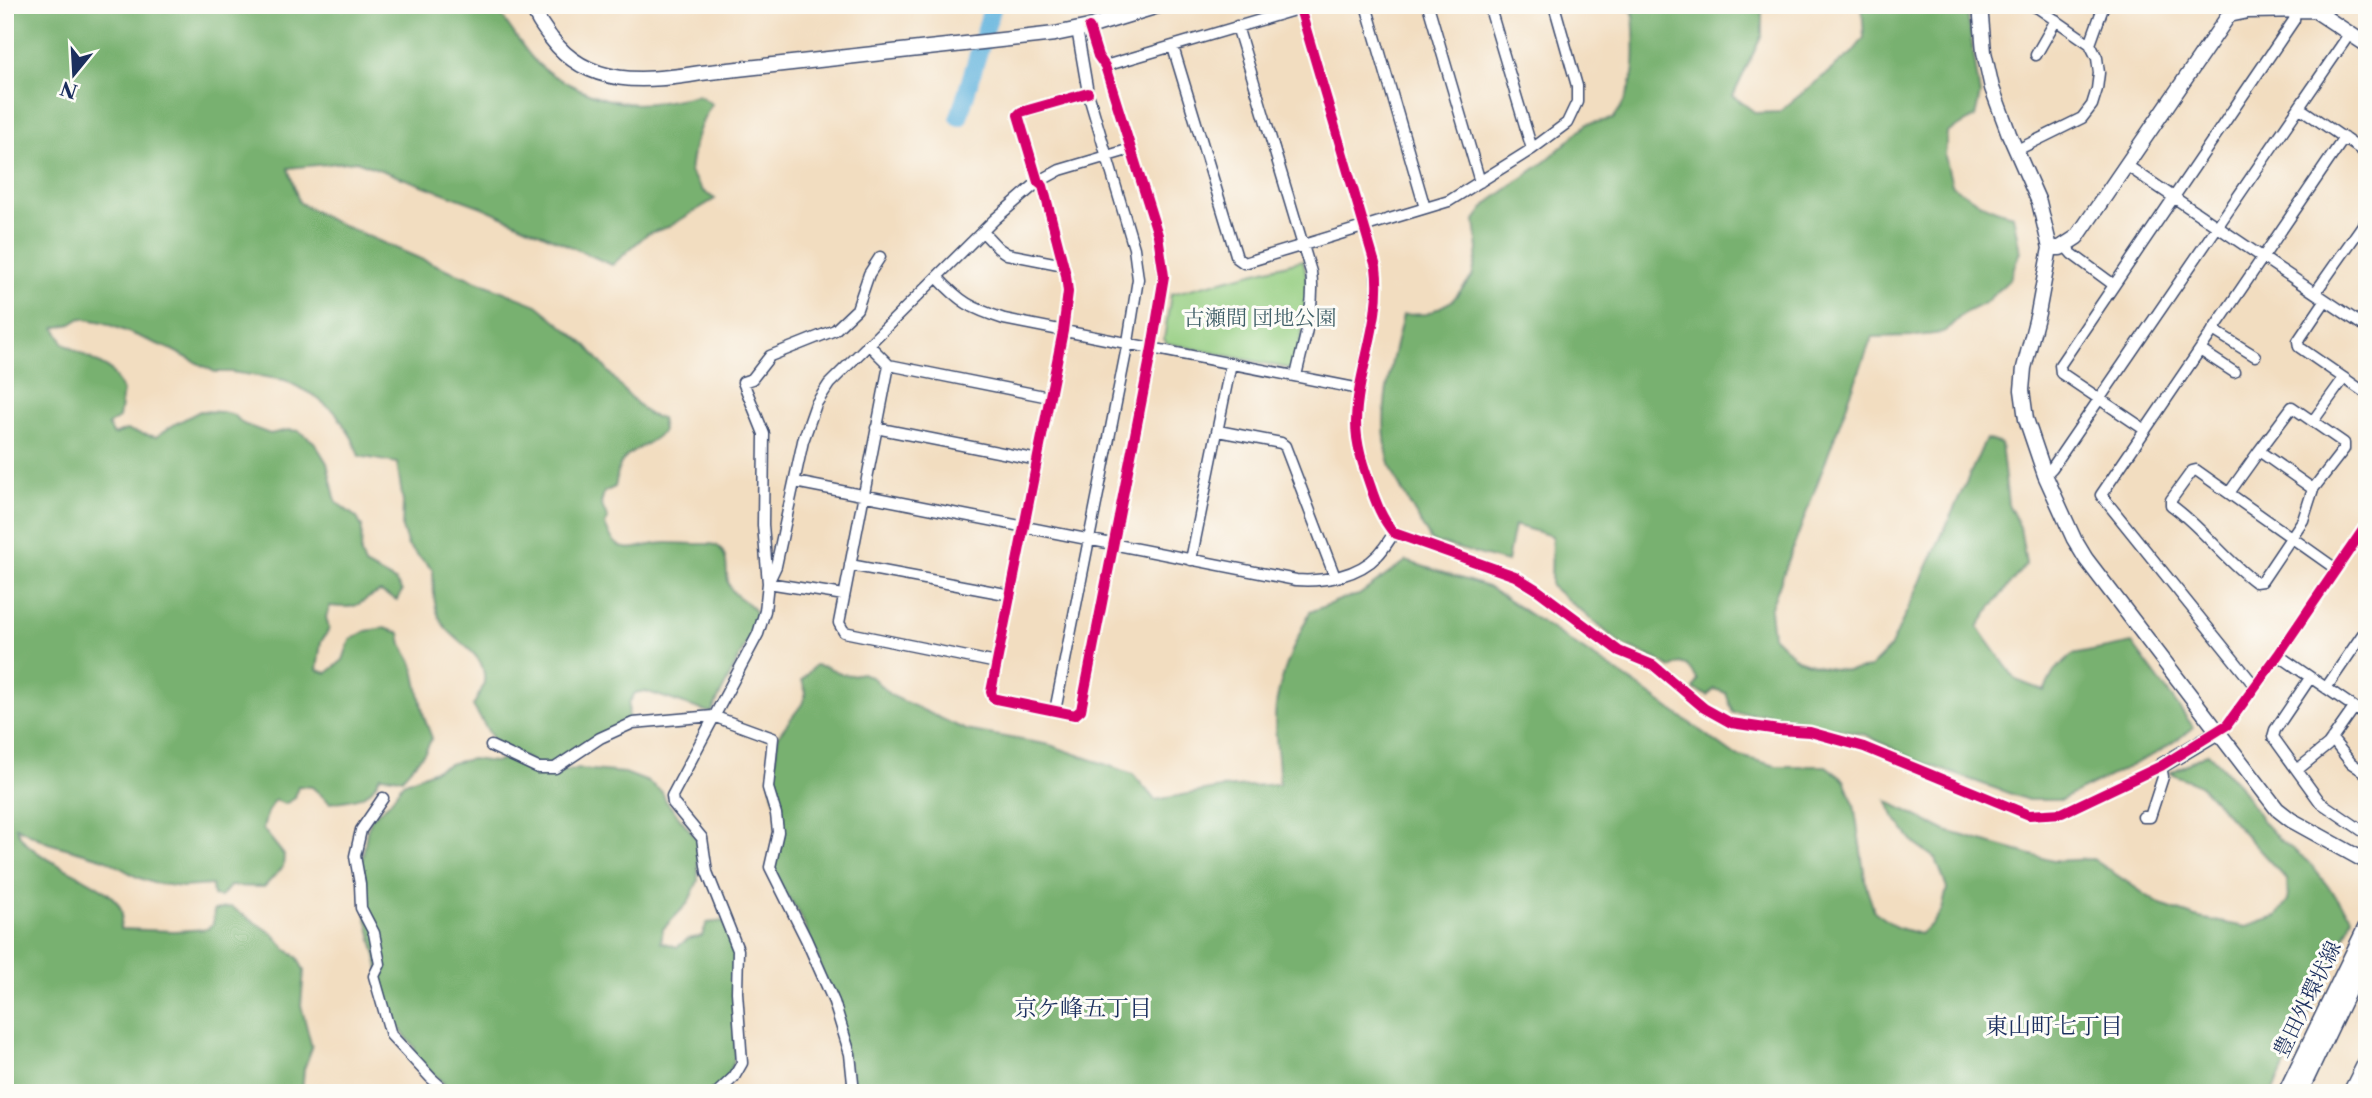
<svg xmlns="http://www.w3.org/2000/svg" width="2372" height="1098" font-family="'Libre Caslon Text','Noto Serif JP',serif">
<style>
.green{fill:#95ce81;stroke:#587e70;stroke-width:2}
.forest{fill:#78b16f;stroke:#4a7066;stroke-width:2}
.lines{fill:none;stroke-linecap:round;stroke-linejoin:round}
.river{stroke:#62b3dd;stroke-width:18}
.minor-casing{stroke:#3b496d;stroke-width:13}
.tertiary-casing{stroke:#3b496d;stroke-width:17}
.minor{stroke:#fff;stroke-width:10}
.tertiary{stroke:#fff;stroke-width:14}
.cycleway-casing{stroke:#fdfcf7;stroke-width:15}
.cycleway{stroke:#d6006c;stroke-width:10}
.labels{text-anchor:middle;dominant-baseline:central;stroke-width:6;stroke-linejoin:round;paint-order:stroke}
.park-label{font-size:21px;fill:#405f68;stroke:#fdfcf7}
.street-label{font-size:21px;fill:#1b2f5e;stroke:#fdfcf7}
.neighbourhood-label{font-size:23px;fill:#1b2f5e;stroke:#fdfcf7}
</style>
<rect width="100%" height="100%" fill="#fdfcf7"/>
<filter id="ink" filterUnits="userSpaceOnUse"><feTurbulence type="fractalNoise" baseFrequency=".0143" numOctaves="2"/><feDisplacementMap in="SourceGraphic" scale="14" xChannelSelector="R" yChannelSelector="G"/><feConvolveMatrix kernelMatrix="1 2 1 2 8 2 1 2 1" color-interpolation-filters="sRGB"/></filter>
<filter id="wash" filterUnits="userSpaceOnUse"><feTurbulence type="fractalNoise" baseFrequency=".00686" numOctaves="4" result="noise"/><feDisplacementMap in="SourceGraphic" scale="28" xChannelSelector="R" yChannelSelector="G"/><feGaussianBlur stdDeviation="1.57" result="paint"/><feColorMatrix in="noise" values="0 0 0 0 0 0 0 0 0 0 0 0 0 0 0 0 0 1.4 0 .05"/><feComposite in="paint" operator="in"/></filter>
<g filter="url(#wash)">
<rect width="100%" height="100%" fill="#f2ddc0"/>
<!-- green -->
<path class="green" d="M1303 260C1313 296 1302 331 1295 367L1291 369 1167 343 1164 339 1171 294Z"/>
<!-- forest -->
<path class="forest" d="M18 5H498L499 12C510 27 521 45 533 59 545 72 559 79 573 86 621 110 648 106 698 95L712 104C698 126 693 146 690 172L703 191 715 199 668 227 647 234 612 265 482 207 356 161 288 168 299 202 330 220 421 259 537 305 587 346 627 394 649 415 661 418 663 431C651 446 628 449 620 465 617 471 617 480 615 487L604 492 601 504 608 519 605 524C619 564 639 543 667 543 678 543 689 544 700 544 707 544 715 543 720 548 731 560 723 577 731 589 739 601 750 600 757 616L748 640 711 713 645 691 635 693 629 703 628 722 568 757 542 767 500 745 493 739 473 706C476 699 484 689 484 681 487 653 455 643 443 624 432 607 434 589 433 570L408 546 402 528 403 502 397 463 359 456 352 438 336 413 313 395 285 380 231 372H215L172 350 103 322 81 318 71 324 55 328 64 344 111 370 123 391 119 418 108 425 114 435 126 430 156 437 175 424 200 411 222 412 234 415 243 424 270 434 288 430 299 431 314 442 327 463 336 502 357 518 362 527 361 554 365 565 395 581 402 591 397 600 380 592C354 603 363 610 330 606L326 617 329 629 321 642 317 670 327 673 343 660 350 640 366 631 384 628 400 633 402 645 413 664 424 717 432 738 425 752 402 778 380 776C370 800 353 799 330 803L312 787 298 786 295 798 285 804 275 800 267 813 263 829 284 855 283 867 264 887 230 886 221 897 213 896 212 885 182 887 153 883 137 877 105 859 48 843 16 827C26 864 117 880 122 913 122 918 120 924 120 929L174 931 207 929 213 924 214 910 231 907 273 934 286 949 298 958 304 971 301 1005 312 1048 304 1069 302 1093H5V30Z
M1612 5H1762V35L1733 96 1756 113 1779 112 1852 53 1864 38 1862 5H1966L1980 95 1975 117 1947 133 1945 156 1952 185C1972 199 1989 210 2013 215L2020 251 2010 279 1985 303 1964 313 1943 333 1916 336 1872 337 1770 610 1773 636 1797 659 1821 667 1847 671 1870 668 1890 648 1986 439 2001 444 2008 504 2020 527 2026 564 1990 609 1978 627 2016 680 2044 691 2055 670 2072 655 2132 643 2194 728 2157 753 2061 800H2028L1918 761 1866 735 1767 714 1733 713 1726 693 1714 689 1708 696 1694 689 1698 680 1687 665 1680 663 1671 668 1656 659 1622 645 1551 586 1552 536 1514 525 1507 562 1431 541C1419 518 1397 487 1390 464 1375 416 1392 362 1403 315L1427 314 1452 301 1472 277 1478 250 1475 220 1488 203 1547 160 1587 124 1613 119C1640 84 1635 53 1633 11Z
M1406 561 1488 587 1638 686 1733 754 1776 766H1826L1844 780 1854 804 1866 885 1874 911 1896 927 1920 934 1933 923 1942 910 1947 888 1936 859 1915 844 1895 818 1887 801 1946 831 2003 847 2053 861 2093 859 2161 905 2199 918 2246 927 2276 917 2288 900 2287 880 2200 785 2170 773 2208 753 2239 785 2264 823 2279 839 2308 861 2352 917 2346 933 2272 1093H857L818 958 798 910 785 894 774 869 782 831V817L773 795 772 785 778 736 802 704 806 693 802 680 815 665 827 667 842 674 851 675 862 673 873 678 890 695 966 730 1050 745 1133 774 1155 800 1221 788 1279 784C1280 763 1275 741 1275 720 1275 685 1295 642 1310 612L1342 599 1359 595Z
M511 758 548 773 580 769 625 773 648 782 662 792 666 801 698 840V881L688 903 663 929 661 942 677 947 688 939 702 936 707 923 723 921 734 950 735 1056C731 1073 725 1082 711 1093H454L413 1055 415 1048 402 1032 386 1001 380 980V973L366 914V888L361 867 367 831 372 817 389 803 403 783 452 763 472 759 494 762Z"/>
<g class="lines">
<!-- river -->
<path class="river" d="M959 117 993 5"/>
</g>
</g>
<g filter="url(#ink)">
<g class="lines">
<!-- minor casing -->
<g class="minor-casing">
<path id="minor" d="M1299 5 1374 259C1385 315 1356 368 1356 423 1356 445 1363 465 1370 486 1376 503 1382 519 1394 533L1515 576 1536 589 1619 651 1653 665 1704 708 1731 723 1779 730 1810 732 1864 747 2029 815 2062 813 2161 766 2163 777 2150 817H2143
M1366 5 1425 208
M1428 5 1480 182
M1489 5 1532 149
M2321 13 2332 6 2340 5
M1237 26 1311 272C1316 306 1303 343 1296 376
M2090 44 2104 5
M1173 47 1237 258 1244 263 1449 201 1532 149 1567 123 1577 102V86L1554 5
M2036 55 2056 20
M1105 66 1311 5
M1088 93 1021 112 1018 115 1038 182 1043 186 1066 275 1068 292 1063 331 991 692 993 698 996 699 1075 715 1081 710 1152 348 1164 276 1158 235 1105 66 1098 56 1089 27
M2300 108 2367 154
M2017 150 2082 118 2092 105 2097 89 2099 73 2097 58 2090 44 2038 8 2031 5
M2126 165 2367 328
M983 232 998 248 1007 254 1064 265
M2065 246 2072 254 2114 285
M937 277C961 303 971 308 1004 319L1360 389
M2315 293 2367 219
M2325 301 2298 341 2299 347 2367 394
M2213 330 2255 356
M868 344 889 365 1049 397
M2200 350 2234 372
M889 365 839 623 844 632 997 663
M2313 421 2344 378
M876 428 1038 460
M2144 429 2061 373 2060 365 2294 20 2295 9
M1218 431 1281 443 1285 446 1335 577
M2045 475 2052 468 2350 33
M795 482 1296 580C1324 582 1358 576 1378 555 1384 549 1389 540 1394 533
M2313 489 2259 451 2292 407 2344 443V449L2313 489 2303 520 2262 581 2255 582C2224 559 2202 527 2171 505V500L2192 471 2196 470C2243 503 2289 536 2336 569
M2229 493 2259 451
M1191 560 1231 363
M850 565 1011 595
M768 583 776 566 803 441 816 404 829 384 995 219 1038 182 1060 170 1131 149
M768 583 844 595
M2278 655 2367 716
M2310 678 2275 730 2273 737 2320 802 2367 834
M2254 685 2101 495 2344 138
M2326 688 2367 628
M1055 711 1128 342 1138 279 1134 248 1088 93 1077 29
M2218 732 2227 725 2278 655 2367 524
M2332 739 2351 763 2367 774
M491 746 538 768H555L600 738 633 723 713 716 773 738 768 788 776 814 778 832 770 867 806 939 834 1002 850 1054 854 1093
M2297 770 2328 745 2354 708
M383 798 361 830 355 856 360 884 361 908 374 933 380 964 374 976 391 1035 431 1078 448 1093
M717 1093 734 1077 742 1063 737 992 738 950 707 872 702 838 673 803 672 796 758 634 765 611 768 583 763 525 764 434 743 382 752 379 770 356 835 330 857 309 869 274 880 257"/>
</g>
<!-- tertiary casing -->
<g class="tertiary-casing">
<path id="tertiary" d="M532 5C536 18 543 27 551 38 588 88 647 82 701 73L1055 34 1089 27 1161 5
M1980 5 1984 52 1992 88 2009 134 2039 202 2050 248 2038 313 2024 368 2022 390 2026 419 2045 475 2074 539 2086 559 2277 809 2291 820 2367 862
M5 10 8 5
M2050 248H2060L2077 237 2229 15 2248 11 2314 10 2367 45
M2161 766 2218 732
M2285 1093 2367 924
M2300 1093 2367 952
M2350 1093 2367 1059"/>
</g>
<!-- minor -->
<use href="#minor" class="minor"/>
<!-- tertiary -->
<use href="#tertiary" class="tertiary"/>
<!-- cycleway casing -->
<g class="cycleway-casing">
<path id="cycleway" d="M1299 5 1376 267C1383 320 1357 370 1356 422 1356 445 1363 465 1370 485 1376 503 1382 519 1394 533L1515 576 1536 589 1619 651 1653 665 1704 708 1731 723 1779 730 1810 732 1864 747 2029 815 2062 813 2161 766 2227 725 2278 655 2367 524
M1088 93 1021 112 1018 115 1038 182 1043 186 1066 275 1068 292 1063 331 991 692 993 698 996 699 1075 715 1081 710 1152 348 1164 276 1158 235 1105 66 1098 56 1089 27"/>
</g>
<!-- cycleway -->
<use href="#cycleway" class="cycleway"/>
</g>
</g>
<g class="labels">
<!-- park labels -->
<g class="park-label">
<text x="1260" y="317">古瀬間 団地公園</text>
</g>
<!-- street labels -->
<g class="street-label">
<text transform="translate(2307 999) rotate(-64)">豊田外環状線</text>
</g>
<!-- neighbourhood labels -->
<g class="neighbourhood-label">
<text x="1083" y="1008">京ケ峰五丁目</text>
<text x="2054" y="1026">東山町七丁目</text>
</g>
</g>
<!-- margin -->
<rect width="2372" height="1098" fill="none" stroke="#fdfcf7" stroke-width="28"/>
<!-- north arrow -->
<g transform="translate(74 74) rotate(198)" stroke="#fdfcf7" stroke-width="5" paint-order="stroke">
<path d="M0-5L12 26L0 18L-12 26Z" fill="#1b2f5e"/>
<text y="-10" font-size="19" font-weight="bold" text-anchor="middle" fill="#1b2f5e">N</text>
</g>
</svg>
